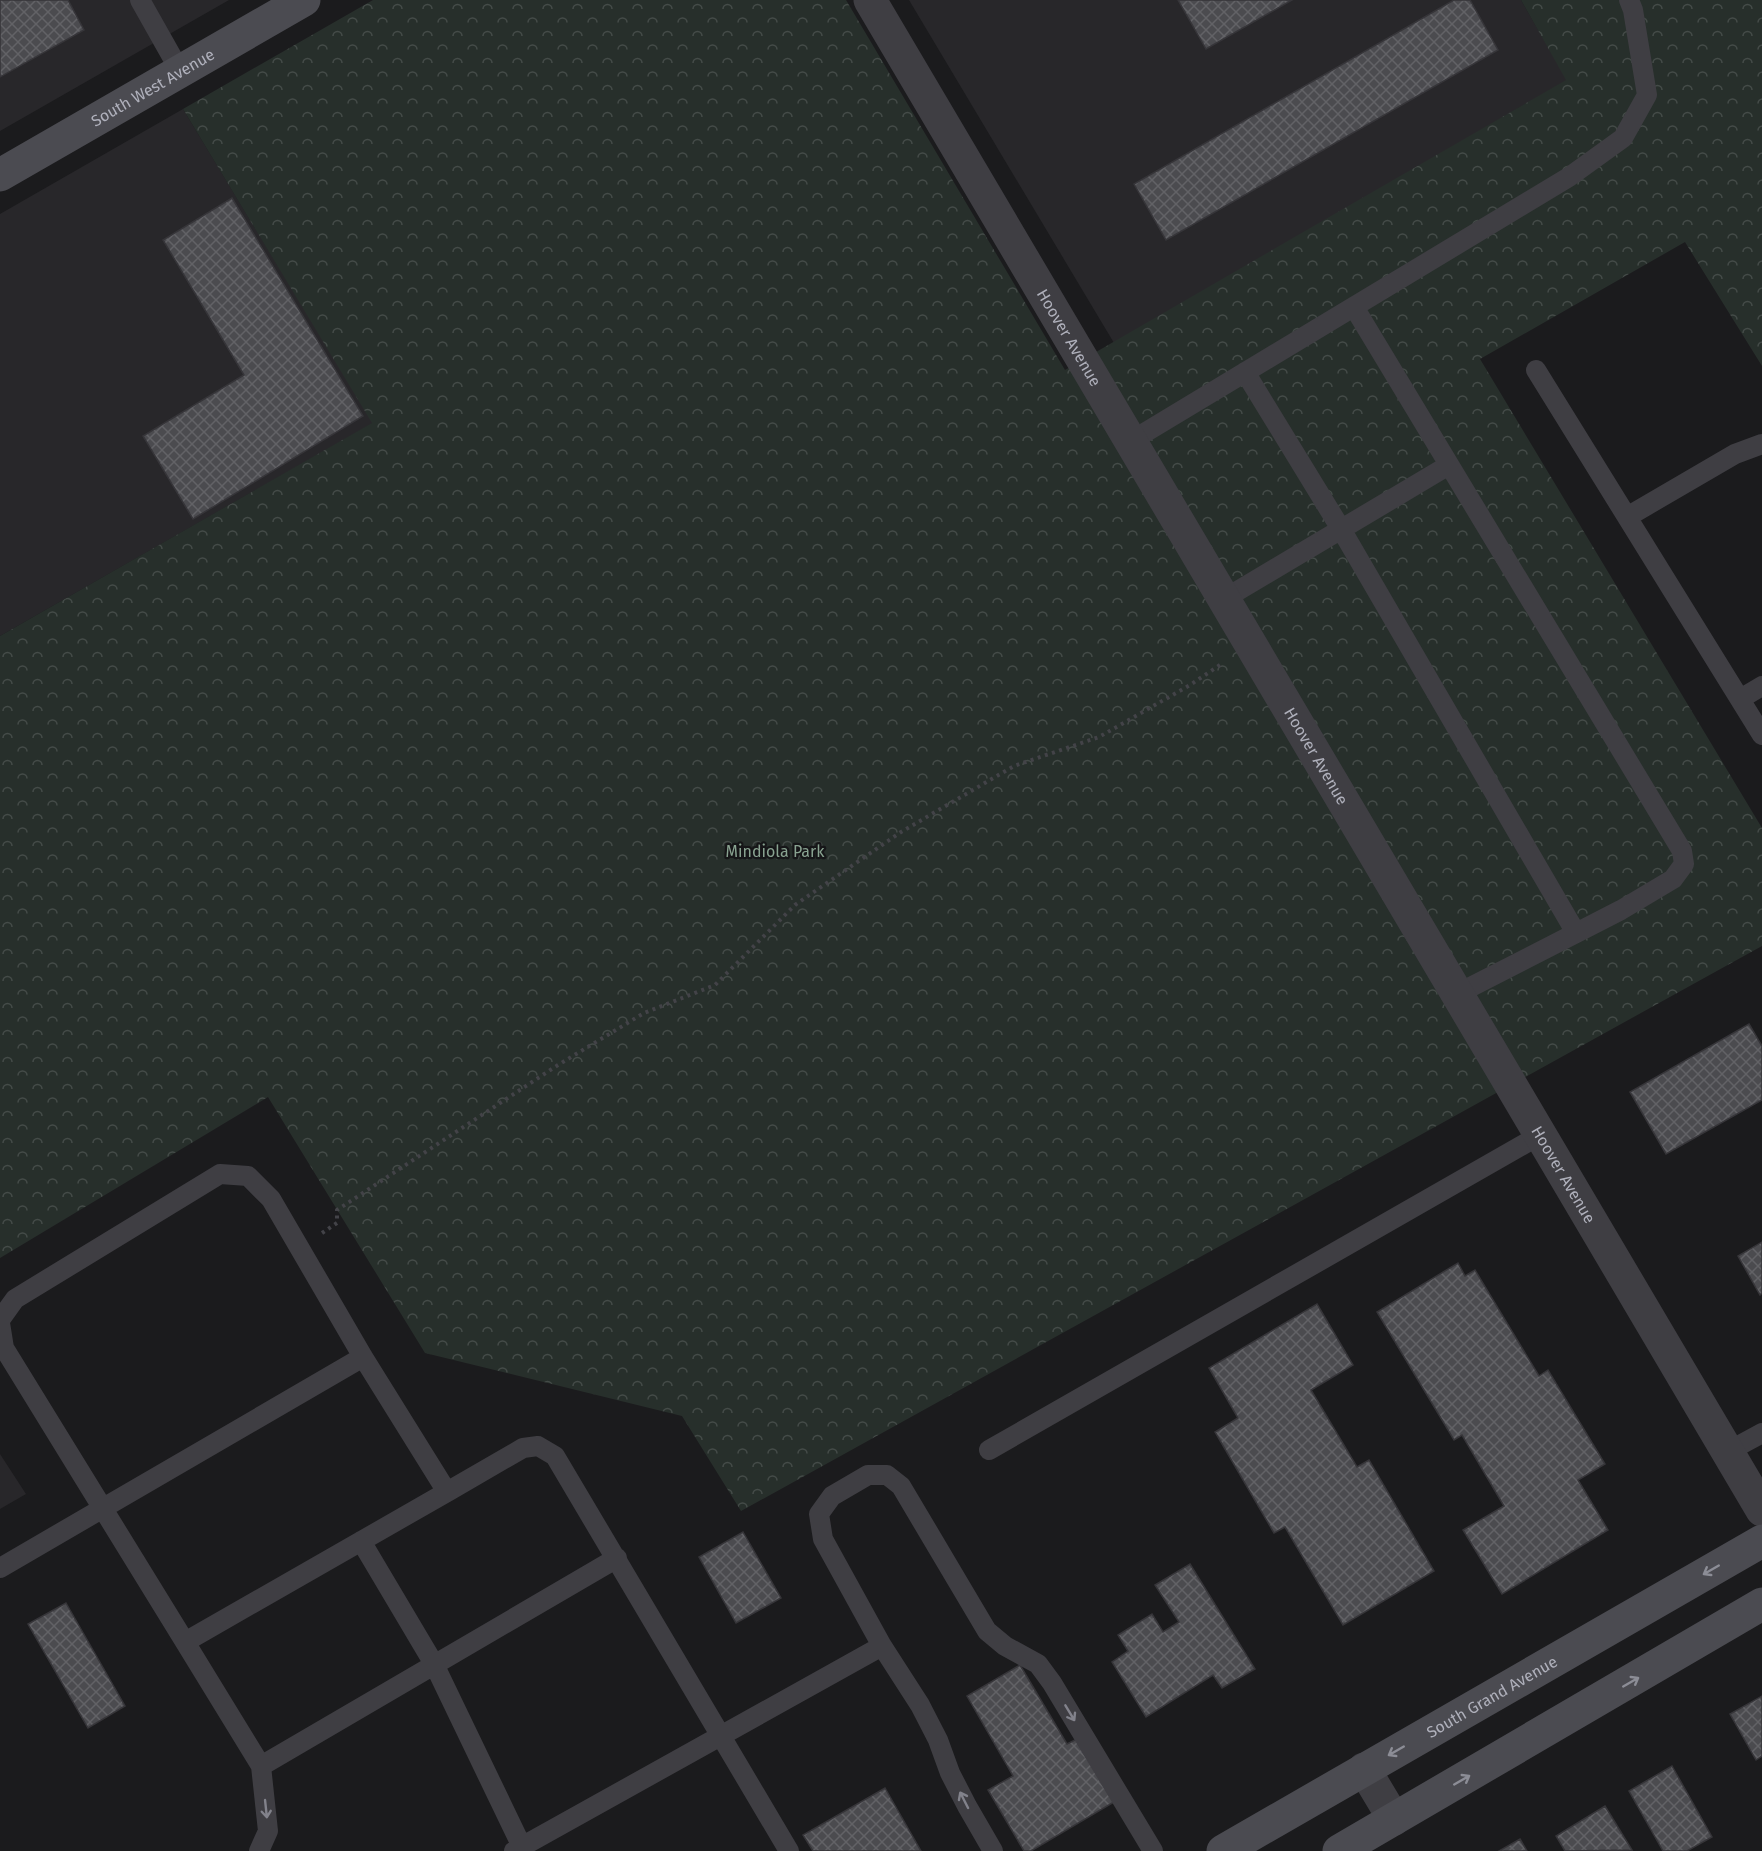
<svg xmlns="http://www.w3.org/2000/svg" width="1762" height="1851" font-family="'Fira Sans',sans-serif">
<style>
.built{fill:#28272a}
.park{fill:url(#park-crowns)}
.building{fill:url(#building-cross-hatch);stroke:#363539;stroke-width:1.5}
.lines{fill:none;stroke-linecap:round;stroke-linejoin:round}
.path{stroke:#434348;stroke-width:4;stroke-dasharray:3 4.5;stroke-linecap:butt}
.lane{stroke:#3f3e43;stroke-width:20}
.street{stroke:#3f3e43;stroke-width:33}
.secondary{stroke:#4b4b51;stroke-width:33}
.oneway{stroke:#8c8d96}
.oneway2{stroke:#82828b}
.labels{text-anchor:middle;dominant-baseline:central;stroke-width:4.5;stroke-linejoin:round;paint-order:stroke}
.street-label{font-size:16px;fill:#afb0bb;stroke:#161618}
.park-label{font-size:16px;fill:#89a391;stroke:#161618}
</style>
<defs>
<pattern id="park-crowns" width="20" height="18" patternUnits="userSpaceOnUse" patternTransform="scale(1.5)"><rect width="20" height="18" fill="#272f2b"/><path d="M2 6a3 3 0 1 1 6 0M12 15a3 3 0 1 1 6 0" fill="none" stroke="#444b48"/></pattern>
<pattern id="building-cross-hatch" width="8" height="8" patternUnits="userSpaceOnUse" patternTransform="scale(1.5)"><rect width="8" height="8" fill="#4b4b4f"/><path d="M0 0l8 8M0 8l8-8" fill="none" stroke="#626266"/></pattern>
</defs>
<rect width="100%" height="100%" fill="#1b1b1d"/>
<!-- built -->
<path class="built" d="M0 0H229L0 131Z
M909 0H1521L1567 80 1114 343Z
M183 109 373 423 0 636V214Z
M0 1454 26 1494 0 1509Z"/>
<!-- park -->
<path class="park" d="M373 0H846L1065 370 1566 80 1521 0H1762V366L1685 242 1480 359 1762 828V946L741 1511 682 1416 425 1353 268 1097 0 1258V636L372 423 183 109Z"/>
<!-- building -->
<path class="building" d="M0 0H68L84 30 0 77Z
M1178 0H1292L1206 49Z
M1454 0H1470L1498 50 1166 240 1134 184Z
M232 198 363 416 193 519 143 436 244 375 163 240Z
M1749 1024 1762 1046V1100L1666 1154 1630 1092Z
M1762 1242V1293L1760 1295 1738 1256Z
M1458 1263 1465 1276 1475 1270 1539 1376 1548 1370 1605 1464 1578 1480 1608 1530 1502 1594 1463 1530 1504 1506 1462 1435 1454 1440 1377 1312Z
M1317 1304 1353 1365 1311 1390 1357 1467 1369 1460 1434 1571 1343 1625 1285 1527 1274 1533 1215 1432 1238 1418 1209 1368Z
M743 1532 781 1598 736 1623 699 1557Z
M1190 1564 1255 1669 1222 1688 1213 1675 1146 1717 1112 1662 1128 1651 1118 1635 1152 1614 1163 1632 1179 1622 1155 1585Z
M66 1603 125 1706 88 1728 28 1624Z
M1020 1665 1067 1744 1077 1739 1114 1802 1031 1851H1024L988 1790 1013 1776 967 1696Z
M1762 1696V1756L1756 1760 1730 1714Z
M1672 1766 1712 1837 1687 1851H1663L1629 1791Z
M885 1788 921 1851H813L803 1835Z
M1605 1806 1632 1850 1565 1851 1556 1836Z
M1520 1839 1527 1851H1499Z"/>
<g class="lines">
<!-- path -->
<path class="path" d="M322 1233 337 1223V1210L558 1065 644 1013 715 985 795 905 901 832 1014 766 1099 737 1190 685 1223 663"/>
<!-- lane -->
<path class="lane" d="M140 0 180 71
M1354 307 1682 851 1684 864 1673 879 1621 910 1457 994
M1536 370 1762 735
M1245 372 1341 529 1576 933
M1131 441 1569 177 1623 138 1647 95 1633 10 1629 0
M1627 517 1735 454 1762 444
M1224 599 1449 465
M1740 699 1762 686
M0 1320 15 1299 220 1174 248 1176 271 1199 363 1357 447 1492 185 1642 4 1348 0 1323
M989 1450 1540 1135
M1727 1452 1762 1433
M447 1492 523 1448 538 1446 555 1456 789 1851
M361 1541 434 1664 524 1851
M0 1568 363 1357
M185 1642 261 1766 268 1831 259 1851
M261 1766 617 1558
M514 1851 882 1646
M993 1851 967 1806 950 1773 938 1740 920 1705 882 1646 823 1539 819 1514 832 1496 868 1475H887L901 1486 987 1631 1005 1646 1038 1664 1052 1683 1153 1851"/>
<!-- street -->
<g class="street">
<path id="s1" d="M870 0 1762 1510"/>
<path d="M1364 1769 1394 1819"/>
</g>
<!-- secondary -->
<g class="secondary">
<path id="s2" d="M0 175 304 0"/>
<path id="s3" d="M1223 1851 1762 1541"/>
<path d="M1339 1851 1762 1604"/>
</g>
</g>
<!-- one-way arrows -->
<defs><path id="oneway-shaft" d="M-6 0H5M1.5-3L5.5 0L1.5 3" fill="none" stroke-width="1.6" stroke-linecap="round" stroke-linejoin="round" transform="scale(1.5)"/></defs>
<g class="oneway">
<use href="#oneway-shaft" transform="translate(1711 1570) rotate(150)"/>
<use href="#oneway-shaft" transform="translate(1631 1682) rotate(-30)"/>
<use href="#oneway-shaft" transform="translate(1396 1751) rotate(150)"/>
<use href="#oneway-shaft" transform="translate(1462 1780) rotate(-30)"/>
</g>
<g class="oneway2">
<use href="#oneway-shaft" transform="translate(1070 1713) rotate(59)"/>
<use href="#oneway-shaft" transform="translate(964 1800) rotate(-117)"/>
<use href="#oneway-shaft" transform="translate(266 1809) rotate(84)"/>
</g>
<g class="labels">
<!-- street labels -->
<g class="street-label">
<text stroke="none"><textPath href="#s2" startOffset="176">South West Avenue</textPath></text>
<text stroke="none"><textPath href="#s1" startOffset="392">Hoover Avenue</textPath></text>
<text stroke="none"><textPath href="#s1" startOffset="878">Hoover Avenue</textPath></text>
<text stroke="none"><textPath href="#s1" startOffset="1364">Hoover Avenue</textPath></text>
<text stroke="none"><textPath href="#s3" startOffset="310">South Grand Avenue</textPath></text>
</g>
<!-- park labels -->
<g class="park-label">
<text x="775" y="851">Mindiola Park</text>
</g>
</g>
</svg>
